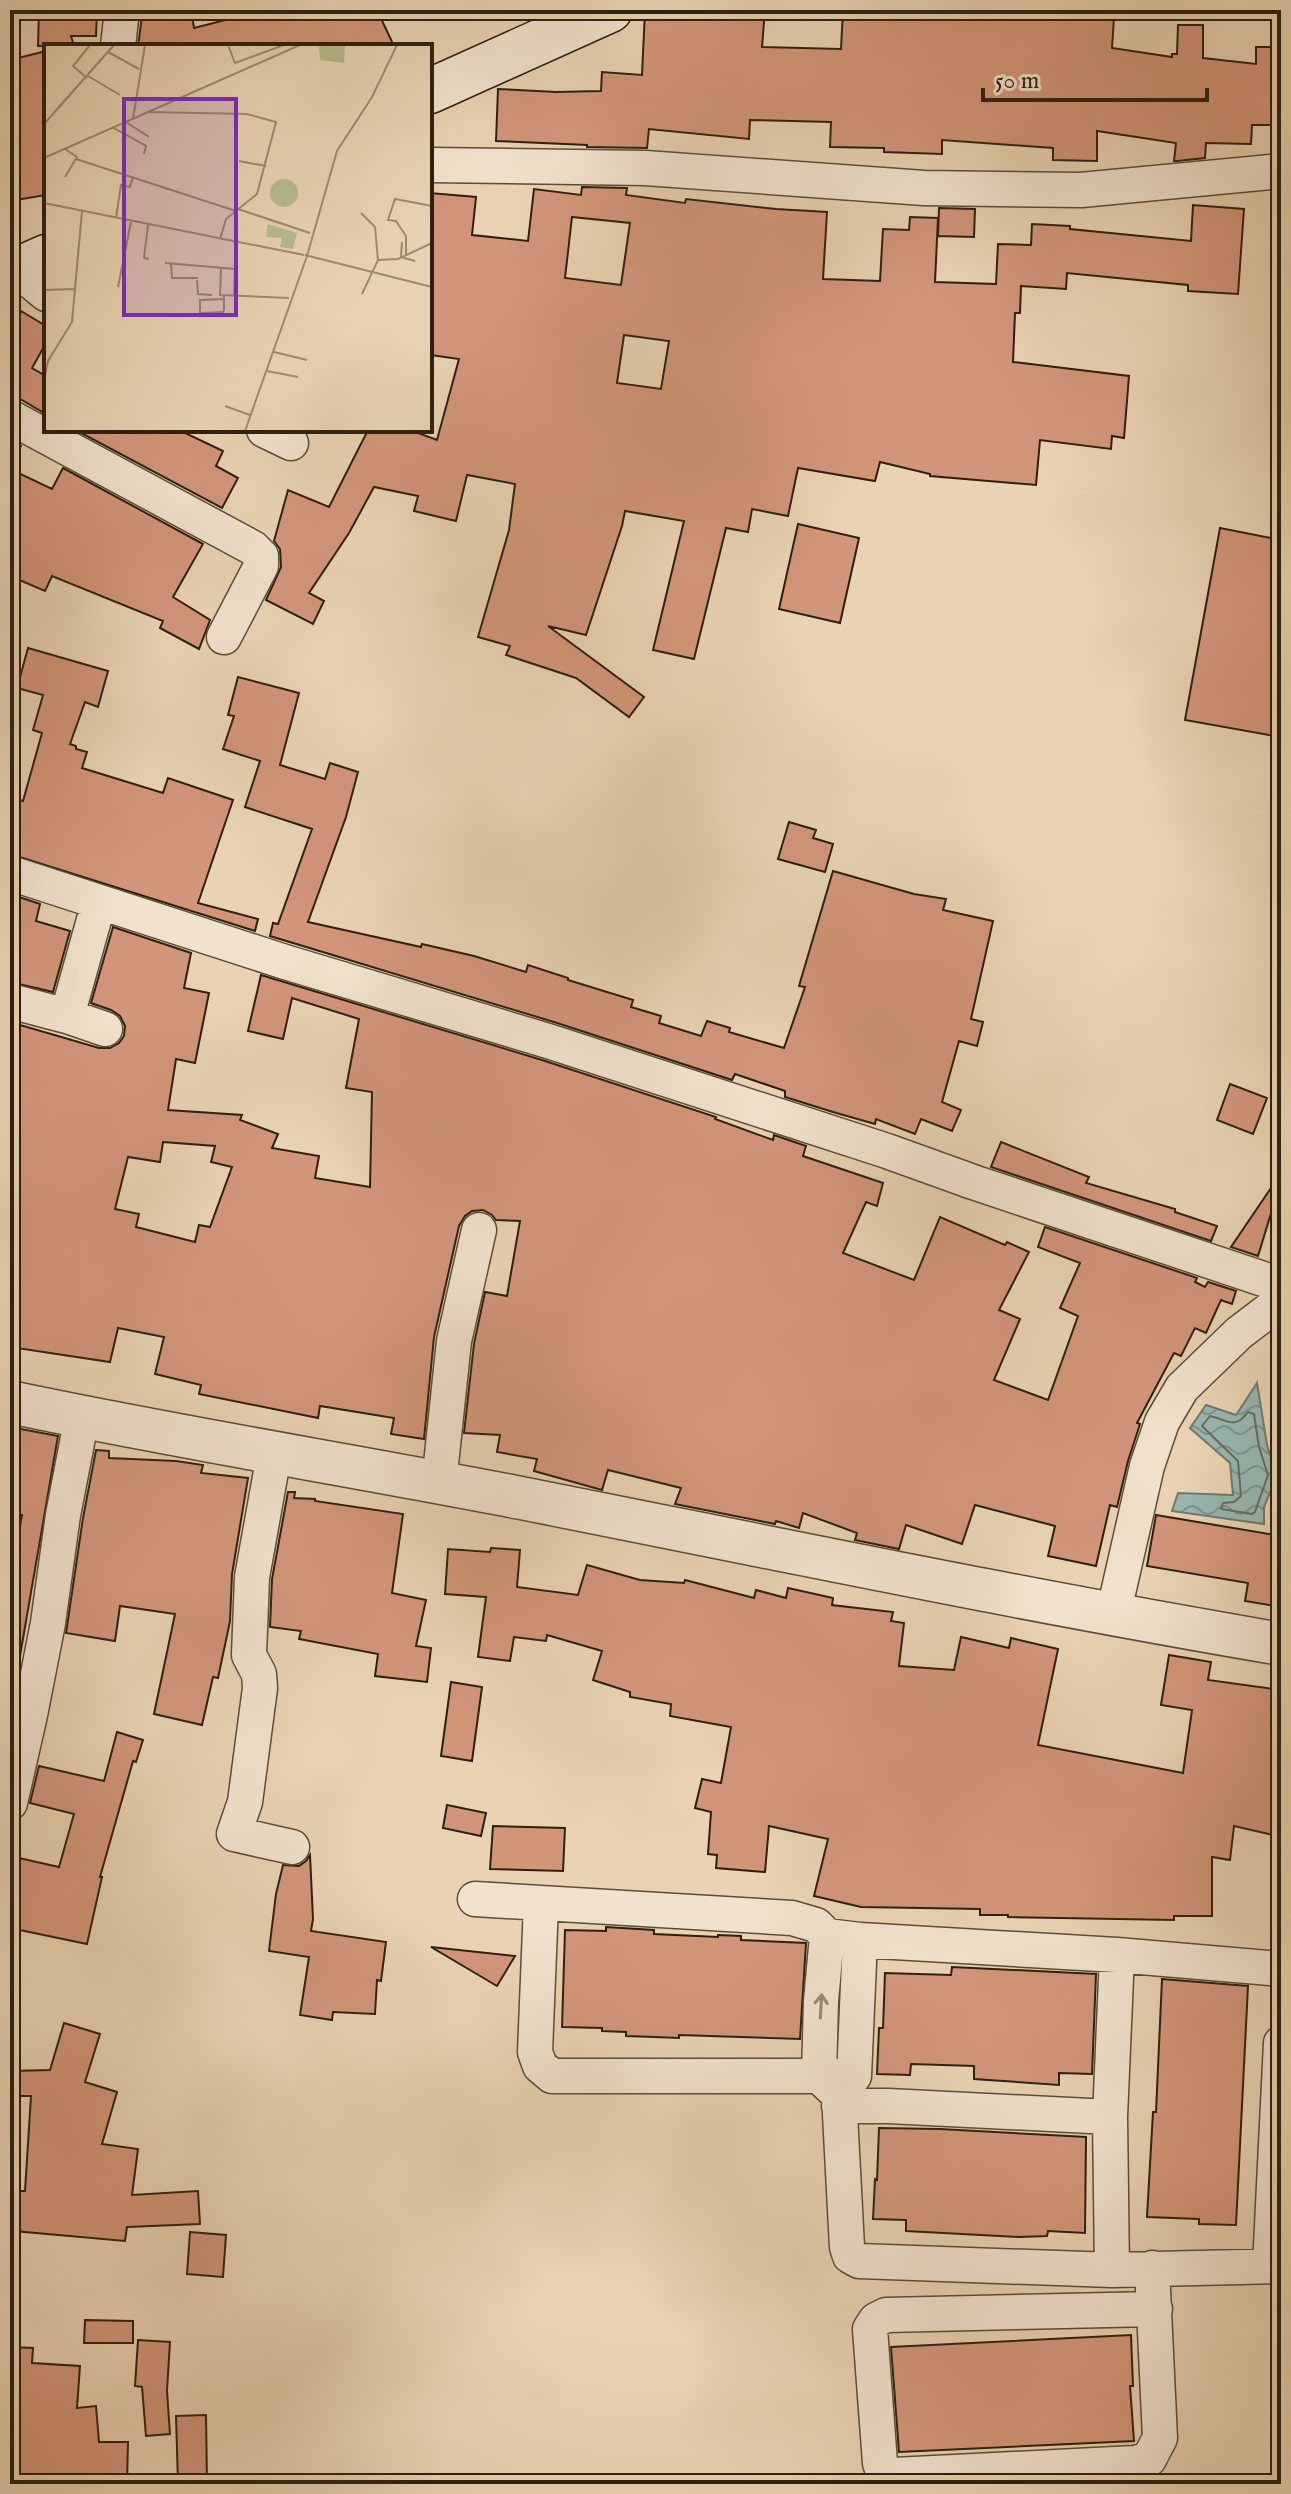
<svg xmlns="http://www.w3.org/2000/svg" width="1291" height="2494" font-family="'IM FELL English',serif">
<style>
.water{fill:url(#water-waves);stroke:#6d7b70;stroke-width:2}
.lines{fill:none;stroke-linecap:round;stroke-linejoin:round}
.shore{stroke:#626c60;stroke-width:2}
.building{fill:#d3957a;stroke:#2d200f;stroke-width:2;fill-rule:evenodd}
.minor-casing{stroke:#5c4d38;stroke-width:37}
.tertiary-casing{stroke:#5c4d38;stroke-width:45}
.secondary-casing{stroke:#2d200f;stroke-width:47}
.minor{stroke:#f1e2cd;stroke-width:34}
.tertiary{stroke:#f1e2cd;stroke-width:42}
.secondary{stroke:#f1e2cd;stroke-width:44}
.oneway{stroke:#998b78}
.inset-road{fill:none;stroke:#9e8b71;stroke-width:2}
.view{fill:#7b2cbf;fill-opacity:0.15;stroke:#7b2cbf;stroke-width:4}
.inset-edge{fill:none;stroke:#2d200f;stroke-width:4}
</style>
<defs>
<pattern id="water-waves" width="16" height="10" patternUnits="userSpaceOnUse" patternTransform="scale(2)"><rect width="16" height="10" fill="#97b7b0"/><path d="M0 5q4-4 8 0t8 0" fill="none" stroke="#7c948e"/></pattern>
</defs>
<rect width="100%" height="100%" fill="#e9d3b2"/>
<filter id="stains"><feTurbulence type="fractalNoise" baseFrequency=".0025" numOctaves="4"/><feColorMatrix values="0 0 0 0 .2 0 0 0 0 .09 0 0 0 0 .02 0 0 0 .5 -.17"/></filter>
<radialGradient id="worn" r=".72"><stop offset=".6" stop-color="#630" stop-opacity="0"/><stop offset="1" stop-color="#630" stop-opacity=".3"/></radialGradient>
<!-- water -->
<path class="water" d="M1257 1383 1267 1445 1277 1476 1264 1507V1524L1172 1511 1178 1493 1233 1495 1230 1463 1190 1428 1206 1405 1236 1415Z"/>
<g class="lines">
<!-- shore -->
<path class="shore" d="M1248 1412 1254 1414 1259 1447 1268 1475 1255 1512 1252 1514 1221 1509 1223 1503 1234 1502 1241 1496 1238 1461 1202 1426 1210 1416C1227 1420 1235 1430 1248 1412Z"/>
</g>
<!-- building -->
<path class="building" d="M39 10H97L96 36H71L74 46H38Z
M179 10H191L194 28 265 10H377L394 46H138L142 16Z
M645 10H765L762 47 841 49 843 10H913L969 14V10H1061L1060 15 1114 18 1112 48 1172 57V54H1177L1178 25H1203V58L1256 64V47H1281V125H1252L1251 144 1206 143 1205 158 1177 161H1174L1176 143 1097 131V161L1053 160V148L942 140V154L884 152V148L830 147 831 122 750 120 749 139 649 129 647 148 587 147V145L496 141 498 89 556 92 601 91 602 72 642 75Z
M46 51V195L10 201V102L18 100 10 60Z
M582 187 627 188 626 195 685 203 686 199 776 209 827 212 823 279 880 281 883 229 909 230 910 217 938 218 935 282 996 284 998 244 1031 245 1032 224 1070 226V229L1191 241 1193 205 1244 209 1238 294 1188 291V285L1067 273 1066 289 1021 286 1020 313H1015L1013 362 1129 376 1124 438 1112 436 1111 449 1040 440 1036 485 930 476V474L880 462 875 481 798 468 788 516 752 509 748 532 726 528 694 659 653 650 684 521 625 511 622 526 586 635 548 626 644 697 629 717 576 678 506 655 510 646 478 637 509 530 515 484 467 475 456 521 414 511 418 496 374 487 349 533 309 593 324 601 313 624 266 600 281 567 280 549 274 541 288 490 329 507 368 430H410L437 440 459 359 430 355V193L476 197 472 235 528 241 534 189 581 195ZM572 217 630 223 621 285 565 278ZM624 335 669 341 661 389 617 383Z
M939 208 975 209 974 237 938 236Z
M21 311 46 326V343L32 368 46 376V414L20 399 10 397V330Z
M83 430H179L223 451 216 466 238 478 222 508 81 433Z
M10 440 21 446 10 467Z
M63 468 203 544 173 597 210 620 199 649 160 628 163 621 52 576 45 591 10 576V469L52 489Z
M798 524 859 538 840 623 779 609Z
M1220 528 1281 540V737L1185 720Z
M28 648 108 671 98 707 85 702 70 744 76 746V749L87 752 82 768 163 793 168 778 233 800 198 903 258 919 255 931 10 854V797L23 801 42 733 33 730 43 695 17 688Z
M238 677 299 693 280 765 325 779 330 763 358 772 346 817 308 922 421 947 422 944 474 956 526 972 528 965 568 978V980L633 1000 631 1007 661 1016 659 1023 701 1036 707 1021 730 1028 729 1032 784 1048 805 987 799 986 833 871 914 894 946 899 943 910 993 921 971 1019 983 1022 977 1046 959 1041 942 1102 961 1110 952 1131 921 1119 915 1134 876 1119 875 1124 833 1112 785 1097V1091L735 1074 732 1080 554 1022 270 936 273 923 278 924 312 829 245 807 260 761 223 749 234 716 228 715Z
M789 822 816 830 813 838 833 844 825 872 778 859Z
M10 894 40 904 36 921 70 931 53 992 10 982Z
M113 927 191 953 184 988 209 993 195 1063 176 1059 168 1110 242 1115 240 1120 278 1134 272 1148 319 1156 315 1178 370 1187 372 1092 346 1088 359 1019 292 998 283 1039 248 1031 261 975 542 1060 716 1117 715 1119 773 1140 774 1135 806 1146 803 1156 883 1183 877 1206 866 1202 843 1253 914 1280 940 1217 1005 1245 1007 1242 1029 1252 999 1310 1020 1319 994 1380 1048 1400 1078 1316 1060 1308 1080 1263 1038 1247 1045 1227 1197 1278 1195 1282 1205 1287 1208 1282 1236 1291 1232 1304 1221 1300 1206 1333 1195 1328 1181 1356 1174 1353 1137 1423 1140 1424 1128 1461 1117 1507 1110 1505 1096 1566 1048 1556 1055 1526 975 1505 962 1544 906 1525 899 1549 855 1540 857 1533 803 1513 799 1528 776 1521 775 1524 675 1504 681 1488 608 1470 602 1490 534 1471 537 1459 497 1452 500 1435 464 1433 474 1344 485 1292 507 1296 520 1221 496 1220 492 1215 483 1210 472 1211 465 1216 459 1226 434 1337 424 1439 391 1434 394 1418 320 1406 318 1418 199 1394 201 1385 155 1374 164 1337 118 1328 110 1362 10 1347V1022L99 1048H110L119 1043 124 1036 125 1026 120 1016 111 1010 91 1003ZM163 1142 215 1146 211 1162 232 1167 210 1227 199 1225 195 1242 136 1227 139 1214 115 1209 128 1157 160 1162Z
M1230 1084 1267 1098 1253 1134 1217 1120Z
M1001 1142 1089 1177 1086 1183 1175 1209V1212L1217 1226 1211 1241 991 1167Z
M1273 1185 1279 1187 1258 1256 1231 1247Z
M10 1427 58 1436 15 1685H10V1582L22 1515H10Z
M96 1450 109 1451V1458L176 1461 203 1465 201 1473 248 1478 232 1574 230 1621 218 1678 213 1677 202 1725 154 1714 175 1614 120 1606 115 1641 66 1633 83 1518Z
M288 1492H295L294 1498 315 1499V1501L403 1514 392 1593 426 1600 416 1646 431 1648 427 1682 375 1676 378 1654 299 1639 301 1631 270 1627 272 1579Z
M1156 1515 1281 1536V1607L1245 1601 1248 1583 1147 1566Z
M491 1548 520 1550 517 1587 578 1595 587 1565 640 1580 684 1583 685 1580 754 1598 756 1590 786 1598 788 1588 833 1598 832 1605 893 1612 891 1621 904 1623 899 1666 954 1670 961 1637 1009 1648 1011 1638 1058 1649 1038 1745 1183 1773 1192 1710 1161 1705 1169 1655 1211 1662 1208 1680 1281 1690V1818L1277 1836 1234 1826 1230 1860 1212 1857V1916H1174V1920L1008 1917V1915H980V1909L861 1907 814 1896 828 1839 769 1826 765 1872 716 1868 717 1855 708 1854 711 1812 695 1808 702 1779 721 1783 731 1727 670 1716 671 1704 630 1697V1692L593 1680 602 1651 547 1635 546 1641 514 1637 510 1661 478 1657 486 1597 445 1594 448 1549 490 1552Z
M451 1682 482 1687 472 1761 441 1756Z
M117 1732 143 1740 136 1762 133 1761 100 1877H102L87 1944 10 1928V1856L59 1867 74 1814 30 1803 39 1766 104 1781Z
M447 1805 486 1813 481 1836 443 1828Z
M493 1826 565 1828 563 1871 490 1869Z
M310 1855 313 1919 311 1931 386 1942 381 1981 377 1980 375 2014 333 2012 332 2020 300 2015 309 1957 269 1951 276 1894 283 1865 299 1866 306 1861Z
M606 1927 654 1930V1934L718 1937V1935L741 1936V1940L806 1943 800 2039 679 2035V2038L654 2037 626 2036V2032L602 2031V2028L562 2027 565 1930 606 1931Z
M431 1947 515 1956 497 1986Z
M952 1967 1096 1974 1092 2074 1059 2073V2085L974 2079V2066L911 2064 910 2075 877 2074 879 2028H883L885 1973 951 1975Z
M1162 1979 1248 1986 1236 2225 1199 2224V2219L1147 2217 1153 2112H1156Z
M64 2023 100 2034 85 2082 117 2092 102 2144 138 2149 132 2195 198 2191 200 2224 127 2227 125 2241 14 2231 17 2191H25L31 2096H10V2071L50 2070Z
M879 2128 940 2129 1086 2137 1085 2233 1048 2231 1047 2236 1019 2237 906 2231V2220L873 2219 875 2179 877 2180Z
M190 2232 226 2235 223 2277 187 2274Z
M85 2320 133 2321V2343H84Z
M1131 2335 1133 2386H1130L1134 2441 899 2452 891 2347Z
M138 2340 170 2342 167 2391 170 2434 146 2436 142 2387 135 2386Z
M10 2347 33 2348 32 2363 80 2366 77 2408 96 2406 99 2442H128L127 2484H10Z
M206 2415 207 2484H178L176 2416Z"/>
<g class="lines">
<!-- minor casing -->
<g class="minor-casing">
<path id="minor" d="M118 46 122 10
M430 165 645 168 924 188 1081 190 1281 171
M17 270 46 294
M10 417 253 548 261 556V566L224 637
M264 430 291 443
M10 873 285 962 548 1041 887 1151 973 1182 1281 1285
M10 1001 67 1016 99 902
M67 1016 105 1029
M274 1455 252 1577 249 1655 259 1674 260 1688 245 1802 234 1834 292 1847
M439 1483 454 1341 479 1230
M1113 1615 1147 1466 1162 1422 1182 1388 1239 1333 1281 1301
M10 1803 30 1715 48 1623 63 1515 82 1417
M475 1899 792 1918 816 1925 827 1936 860 1940 1117 1955 1281 1969
M541 1904 535 2052 540 2066 552 2076H854
M827 1936 821 2001 819 2076 839 2095 854 2076 860 1940
M1117 1955 1110 2117 1112 2270 1281 2266
M839 2095 847 2247 850 2256 859 2261 1112 2270
M839 2106H888L1110 2117
M1270 2266 1281 2043
M1152 2268 1160 2438 1149 2459 1135 2463 894 2475 883 2472 880 2463 870 2329 876 2320 886 2315 1155 2309"/>
</g>
<!-- tertiary casing -->
<g class="tertiary-casing">
<path id="tertiary" d="M10 1402C180 1438 351 1465 521 1498 774 1548 1027 1601 1281 1644"/>
</g>
<!-- secondary casing -->
<g class="secondary-casing">
<path id="secondary" d="M430 91 610 10
M10 273 46 257"/>
</g>
<!-- minor -->
<use href="#minor" class="minor"/>
<!-- tertiary -->
<use href="#tertiary" class="tertiary"/>
<!-- secondary -->
<use href="#secondary" class="secondary"/>
</g>
<!-- one-way arrows -->
<defs><path id="oneway-shaft" d="M-6 0H5M1.5-3L5.5 0L1.5 3" fill="none" stroke-width="1.6" stroke-linecap="round" stroke-linejoin="round" transform="scale(2)"/></defs>
<use class="oneway" href="#oneway-shaft" transform="translate(821 2006) rotate(-87)"/>
<!-- overview -->
<g transform="translate(44 44)">
<rect width="388" height="388" fill="#e9d3b2"/>
<path d="M275 1H301L300 19 276 16ZM224 180 253 189 249 205 236 203 238 194 222 193Z" fill="#b6bc8c"/>
<path d="M226 149a14 14 0 1 1 28 0a14 14 0 1 1-28 0Z" fill="#b6bc8c"/>
<path class="inset-road" d="M184 1 191 19 240 1M64 8 95 25M44 32 76 51M43 34 29 22 46 1M105 68 203 70 232 78 213 150 182 175 176 195M89 75 101 1M82 78 105 93M0 80 70 1M70 84 102 102 100 110M21 105 33 113 21 133M0 114 256 1M32 115 192 167M195 117 222 122M0 159 260 211M194 165 266 189M317 169 331 183 334 216M72 174 77 141 86 143 89 133M104 181 100 214 105 215M358 198 357 213 371 217M261 211 388 243M362 211V192L352 177 344 176 351 155 388 162M121 219 191 225 190 251M127 220 128 234H154M177 224 176 251 245 254M153 236 154 250 168 251M74 243 87 178M0 246 31 245M318 250 334 216 354 215 388 199M180 251V266L179 268 156 269V256L180 255M230 308 263 316M223 327 254 333M0 336 4 317 28 278 38 167M181 362 206 371M201 387 263 212 293 107 328 53 353 1"/>
<path class="view" d="M80 55H192V271H80Z"/>
<rect width="388" height="388" class="inset-edge"/>
</g>
<!-- margin -->
<rect width="1291" height="2494" fill="none" stroke="#e9d3b2" stroke-width="40"/>
<rect x="12" y="12" width="1267" height="2470" fill="none" stroke="#2d200f" stroke-width="4"/>
<rect x="20" y="20" width="1251" height="2454" fill="none" stroke="#2d200f" stroke-width="2"/>
<!-- scale -->
<path d="M983 88v12h224v-12" fill="none" stroke="#2d200f" stroke-width="4"/>
<text x="995" y="88" font-size="24" fill="#2d200f" stroke="#f1e2cd" stroke-width="6" paint-order="stroke">50 m</text>
<rect width="100%" height="100%" filter="url(#stains)"/>
<rect width="100%" height="100%" fill="url(#worn)"/>
</svg>
